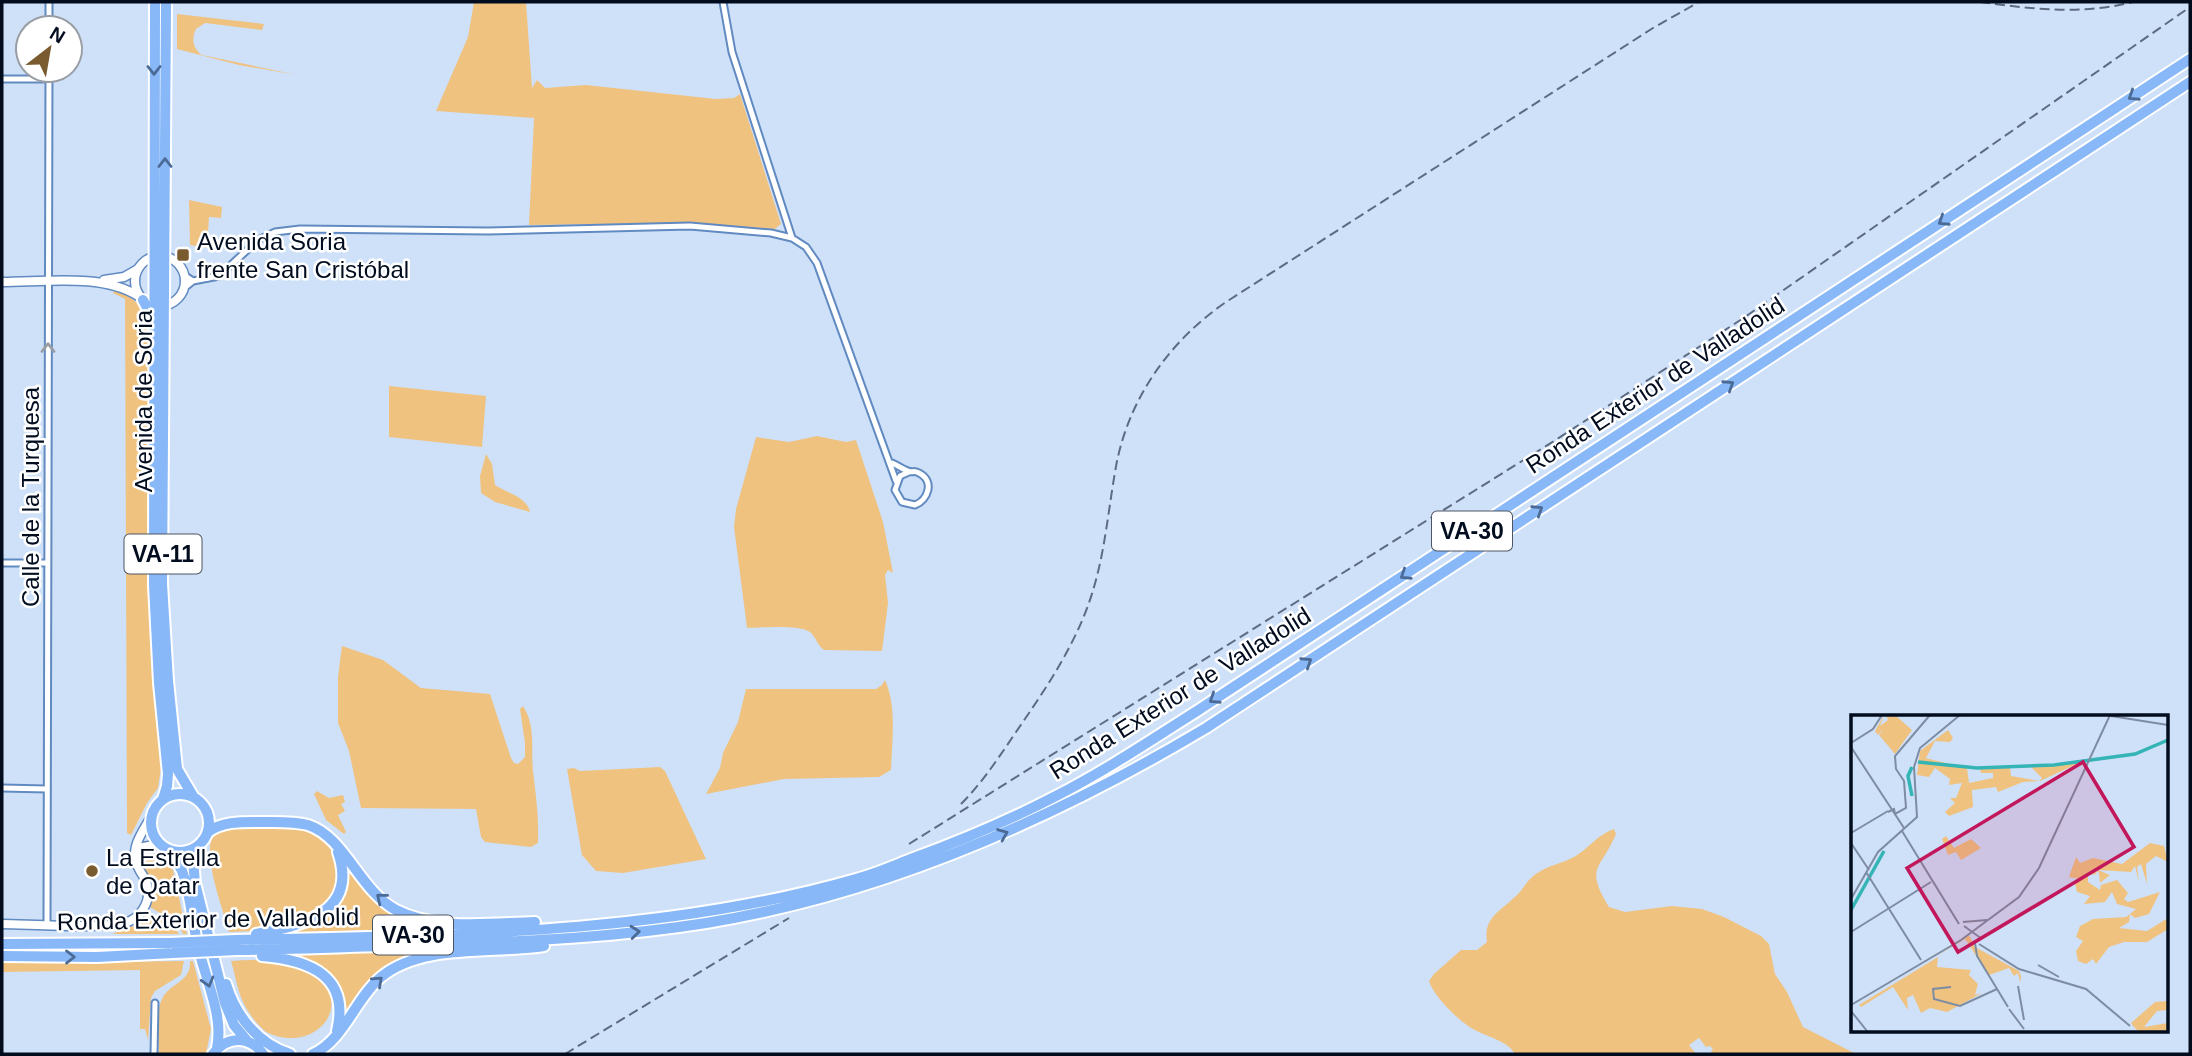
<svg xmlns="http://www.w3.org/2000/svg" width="2192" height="1056" font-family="Helvetica,sans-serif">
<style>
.green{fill:#efc280}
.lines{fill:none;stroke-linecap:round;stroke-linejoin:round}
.street-casing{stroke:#618ac1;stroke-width:9}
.secondary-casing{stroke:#618ac1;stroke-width:11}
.highway-casing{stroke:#fff;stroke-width:14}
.street{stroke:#fff;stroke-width:5}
.secondary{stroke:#fff;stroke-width:8}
.highway{stroke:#88b8f8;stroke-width:10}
.rail{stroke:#5d6b81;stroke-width:2;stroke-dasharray:10 5;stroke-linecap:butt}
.highway-bridge-casing{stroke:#fff;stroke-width:14;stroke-linecap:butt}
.highway-bridge{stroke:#88b8f8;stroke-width:10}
.oneway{stroke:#4b6b96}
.oneway2{stroke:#999ea5}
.poi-dot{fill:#795b2f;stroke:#fff;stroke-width:2.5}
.labels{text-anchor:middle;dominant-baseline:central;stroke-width:5;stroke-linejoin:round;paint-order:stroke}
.shield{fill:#fff;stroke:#4d5562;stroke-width:2}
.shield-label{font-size:23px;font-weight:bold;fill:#010c1f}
.poi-label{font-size:24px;fill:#010c1f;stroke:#fff;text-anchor:start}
.street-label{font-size:24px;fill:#010c1f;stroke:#fff}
.inset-river{fill:none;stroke:#34b4b5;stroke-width:3.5}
.inset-road{fill:none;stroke:#7d8ca2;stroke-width:2}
.view{fill:#c2185b;fill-opacity:0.15;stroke:#c2185b;stroke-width:3.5}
.inset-edge{fill:none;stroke:#010c1f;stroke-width:3.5}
</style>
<rect width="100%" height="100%" fill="#cfe1f9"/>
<!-- green -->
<path class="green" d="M474 2H526L532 88 537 80 545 88 586 85 716 99 734 98 740 94 781 224 775 229 690 223 529 225 534 118 436 111 468 37Z
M177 14 264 24 262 30 205 23 196 29C191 39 193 49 202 55L297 75 239 65 177 49Z
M189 200 222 207 221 218 209 217 207 248 190 245Z
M114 291C135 295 144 309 149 328V598L154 685 162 762 158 788 147 803 131 835 127 833 125 299 113 293Z
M389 386 486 396 482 447 389 437Z
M817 436 846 442 856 440 883 522 893 573 888 570 885 575 888 603 882 651 824 650C817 645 816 637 810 632 798 624 761 628 747 628L734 527 736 509 756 437 789 442Z
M486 454 492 464 495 485C507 493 527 497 530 512L495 502 481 493 480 476Z
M342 646 383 660 421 688 490 694 511 758 514 763 518 764 525 757V743L520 709 523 706C536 726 531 749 533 771 536 796 539 818 538 843L531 847 485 842 481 837 476 809 361 808 349 751 338 723V677Z
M885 680C897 707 892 740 891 770L879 777 784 779 706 794 720 768 723 753 738 722 746 689H876L882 685Z
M660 767 665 771 706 859 623 873 596 871 582 855 567 769 574 768 580 771Z
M317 791 329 798 343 795 345 802 341 804 345 811 338 815 346 832 344 834 326 820 314 794Z
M232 829C257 829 290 823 313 834 325 840 333 850 337 863 338 868 338 873 337 879 333 924 265 932 229 932 223 909 202 856 213 835Z
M1614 829 1616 834C1601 870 1584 866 1609 907L1625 912 1672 906 1702 909 1724 917 1761 936 1769 944 1775 974 1787 992 1803 1027 1856 1054H1713L1711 1051 1713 1049 1710 1046 1706 1047 1699 1038 1689 1045 1696 1054H1515C1508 1041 1487 1037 1473 1029 1460 1022 1433 996 1429 981L1434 974 1461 950H1477L1487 942C1483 917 1501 911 1517 895 1525 887 1528 878 1539 872 1550 865 1563 863 1574 857 1589 848 1597 835 1614 829Z
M157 853 173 870 187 934H183C177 917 163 916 150 907 155 888 148 878 142 862L145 857Z
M343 861 380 903 463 927 279 933 335 906Z
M148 913 172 923 179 934H112L136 925Z
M435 949V952C382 970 375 968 345 1019 346 970 317 966 278 954Z
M184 961 181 975 155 991 151 998 148 1040 145 1029H140V970L2 972V963Z
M190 961H193L211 1029 206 1054H159C159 1040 156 1010 162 999 170 982 191 983 190 961Z
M231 961C258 959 290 959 314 976 357 1005 313 1056 266 1032 257 1024 248 1013 243 1002 237 989 235 974 231 961Z"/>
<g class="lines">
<!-- street casing -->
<g class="street-casing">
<path id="street" d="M49 2V28
M723 2 732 52 792 238
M2 79H49
M184 275 193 281
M183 289 193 281 219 276 258 240 275 232 300 229 488 231 690 226 771 233 792 238 806 247 817 263 896 481
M892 463C897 465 902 469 908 471 914 473 913 470 919 473 935 481 928 500 915 505L902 502 895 490 900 476 909 472
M2 563H48
M2 788 47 789
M47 924 49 70
M154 1054 155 1003"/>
</g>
<!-- secondary casing -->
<g class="secondary-casing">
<path id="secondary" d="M135 281a25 25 0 1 1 50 0a25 25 0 1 1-50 0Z
M104 280 124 277 138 269
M2 282C43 282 103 273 138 296
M136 860 143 847 160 844
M2 924C28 924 111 930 130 921 141 916 149 903 148 891 148 883 144 877 140 871 128 850 140 836 151 817"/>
</g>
<!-- highway casing -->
<g class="highway-casing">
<path id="highway" d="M155 2 154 585 159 683 168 774 167 786 163 799
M166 2 162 584 168 681 177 769 193 796
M143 300 154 321
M151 823a29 29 0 1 1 58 0a29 29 0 1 1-58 0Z
M208 832C223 821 242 822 260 822 276 822 293 821 308 825 345 837 359 890 396 910 437 931 491 923 535 922
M196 848 193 860 195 883 225 1003 234 1025 248 1042
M167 849C173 856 178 862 182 871 191 895 192 922 198 946 205 979 224 1015 217 1048
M256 934C301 926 359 913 338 852
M236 940C441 935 658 936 856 879 875 874 893 866 911 859 960 841 1010 820 1056 796 1105 771 1151 740 1197 711L2190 59
M2 944 170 943
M237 950C306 949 374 946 443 944 531 941 619 937 706 923 884 894 1052 820 1206 728L2190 82
M2 956 97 957 173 953
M262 956C310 960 350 976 337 1031
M226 984C235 1015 258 1044 290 1054
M213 1054C227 1036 249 1035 263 1054
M313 1054C344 1040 355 999 381 977 422 943 494 954 544 946"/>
</g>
<!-- street -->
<use href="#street" class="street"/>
<!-- secondary -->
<use href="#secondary" class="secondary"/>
<!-- highway -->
<use href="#highway" class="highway"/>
<!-- rail -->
<path class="rail" d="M1980 2C2032 9 2081 15 2133 2
M961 804C983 782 999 757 1016 732 1047 687 1079 640 1094 587 1106 546 1109 503 1117 461 1131 395 1171 340 1226 302L1653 28 1699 2
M909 844 1554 441 1742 319 2190 7
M565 1054 789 918"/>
<!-- highway-bridge casing -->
<g class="highway-bridge-casing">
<path id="highway-bridge" d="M170 943 236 940
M173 953 237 950"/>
</g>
<!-- highway-bridge -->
<use href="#highway-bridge" class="highway-bridge"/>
</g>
<!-- one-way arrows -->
<defs><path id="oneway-chevron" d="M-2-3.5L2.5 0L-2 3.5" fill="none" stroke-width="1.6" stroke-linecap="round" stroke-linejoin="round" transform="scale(1.75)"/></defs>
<g class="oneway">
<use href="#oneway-chevron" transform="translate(154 70) rotate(90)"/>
<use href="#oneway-chevron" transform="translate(2133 96) rotate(147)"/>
<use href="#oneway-chevron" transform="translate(165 163) rotate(-90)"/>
<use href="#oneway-chevron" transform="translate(1943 221) rotate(147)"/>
<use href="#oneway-chevron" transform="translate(1729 385) rotate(-33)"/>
<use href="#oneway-chevron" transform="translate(1538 510) rotate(-33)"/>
<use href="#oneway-chevron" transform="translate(1405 575) rotate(147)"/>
<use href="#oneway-chevron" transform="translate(1307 662) rotate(-33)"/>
<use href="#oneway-chevron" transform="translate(1214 699) rotate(147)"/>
<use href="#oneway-chevron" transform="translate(1003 834) rotate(-22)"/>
<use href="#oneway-chevron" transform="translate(381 898) rotate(-141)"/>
<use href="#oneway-chevron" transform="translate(635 932) rotate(-6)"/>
<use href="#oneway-chevron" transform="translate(70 957)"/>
<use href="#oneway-chevron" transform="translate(378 981) rotate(-42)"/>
<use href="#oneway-chevron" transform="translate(208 982) rotate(74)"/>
</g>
<use class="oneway2" href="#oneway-chevron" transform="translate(48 348) rotate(-90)"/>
<!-- markers -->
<g class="poi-dot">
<rect x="176" y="248" width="14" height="14" rx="3.5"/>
<circle cx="92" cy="871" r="7"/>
</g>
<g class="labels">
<!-- shield labels -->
<g class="shield">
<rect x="1432" y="511.5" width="80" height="39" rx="5"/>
<rect x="124.5" y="534.5" width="77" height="39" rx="5"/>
<rect x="373" y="915.5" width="80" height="39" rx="5"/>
</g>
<g class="shield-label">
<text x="1472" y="531">VA-30</text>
<text x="163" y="554">VA-11</text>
<text x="413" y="935">VA-30</text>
</g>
<!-- poi labels -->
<g class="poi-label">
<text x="197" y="241">Avenida Soria<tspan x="197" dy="28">frente San Cristóbal</tspan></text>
<text x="106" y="857">La Estrella<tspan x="106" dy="28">de Qatar</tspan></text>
</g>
<!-- street labels -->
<g class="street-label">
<text transform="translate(1655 385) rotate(-33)">Ronda Exterior de Valladolid</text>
<text transform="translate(143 401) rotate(-90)">Avenida de Soria</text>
<text transform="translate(30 497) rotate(-90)">Calle de la Turquesa</text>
<text transform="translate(1180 693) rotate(-32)">Ronda Exterior de Valladolid</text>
<text transform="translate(208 919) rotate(-1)">Ronda Exterior de Valladolid</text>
</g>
</g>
<!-- overview -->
<g transform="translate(1851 715)">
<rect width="317" height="317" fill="#cfe1f9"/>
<path d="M33 0 29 11 37 5 35 0H44L61 15 44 39 28 20 33 13 27 20 24 16ZM97 15 102 23 99 27 84 26 75 43 70 42 116 53 118 68 142 63V58H123H130L129 54 159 53 160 61 188 66 191 63 180 52 228 48 189 66 172 67 147 77 145 72 121 75 122 92 98 101 94 97 104 88 99 83H105L111 68 98 70 99 64 84 53 78 62 66 60 69 36ZM95 121 103 133 120 124 130 133 110 145 105 137 97 140 91 124ZM299 128 313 131 317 147 305 141 295 149 296 169 290 149 286 152 288 168 284 151 280 157 247 155 259 160 249 168 248 158 242 154 246 159 237 160V167L249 175 250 170 266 165 277 178 273 184 277 187 309 177 298 199 284 203 279 199 278 207 268 213 296 216 317 203V214L296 227H273L258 232 245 249 242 244 235 249 227 246 225 236 232 226 225 222 229 211 242 204 275 202 285 194 266 189 261 177 254 187 233 189 239 181 226 177 224 168 228 164 218 162 225 142 229 148 242 143 271 149ZM118 220 124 232 168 256 170 261 169 268 167 258 163 261 158 253 138 260 114 224 86 241ZM87 242 86 252 120 255 118 260 127 269 124 280 131 278 96 297 79 293 70 298 62 280 56 283 57 295 42 272 10 292 8 290ZM317 286V295L306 296 293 312 317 308V316H287L283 312 280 308 304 287Z" fill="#efc280"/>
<path class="inset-river" d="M67 47 126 53 203 50 284 39 317 25M61 52 57 61 61 81M0 195 33 136"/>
<path class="inset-road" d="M260 1 317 10M0 28 22 14 31 0M0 32 53 113M41 95 37 97 43 94 44 99 55 93 53 66 45 54 44 41 79 0M51 116 108 209M0 118 37 96M0 128 18 155M15 157 70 245M0 184 27 137 66 102 63 52 69 33 109 0M112 207 136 205M113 211 131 224M0 217 80 167M124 228 126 241 157 292M128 229 168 254 235 274 279 311M187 250 208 262M167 271 173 305M100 272 82 274 83 284 109 291 146 274M0 290 110 225 168 182 188 153 259 0M158 294 173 314M0 296 16 316"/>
<path class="view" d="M232 47 283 132 107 237 56 153Z"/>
<rect width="317" height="317" class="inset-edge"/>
</g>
<!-- border -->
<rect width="2192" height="1056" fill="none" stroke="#010c1f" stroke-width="7"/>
<!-- north arrow -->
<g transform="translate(49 49) rotate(31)"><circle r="33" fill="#ffffff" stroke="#999ea5" stroke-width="2"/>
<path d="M0-5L12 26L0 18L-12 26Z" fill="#795b2f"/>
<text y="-10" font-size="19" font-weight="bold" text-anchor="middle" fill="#010c1f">N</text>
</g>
</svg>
